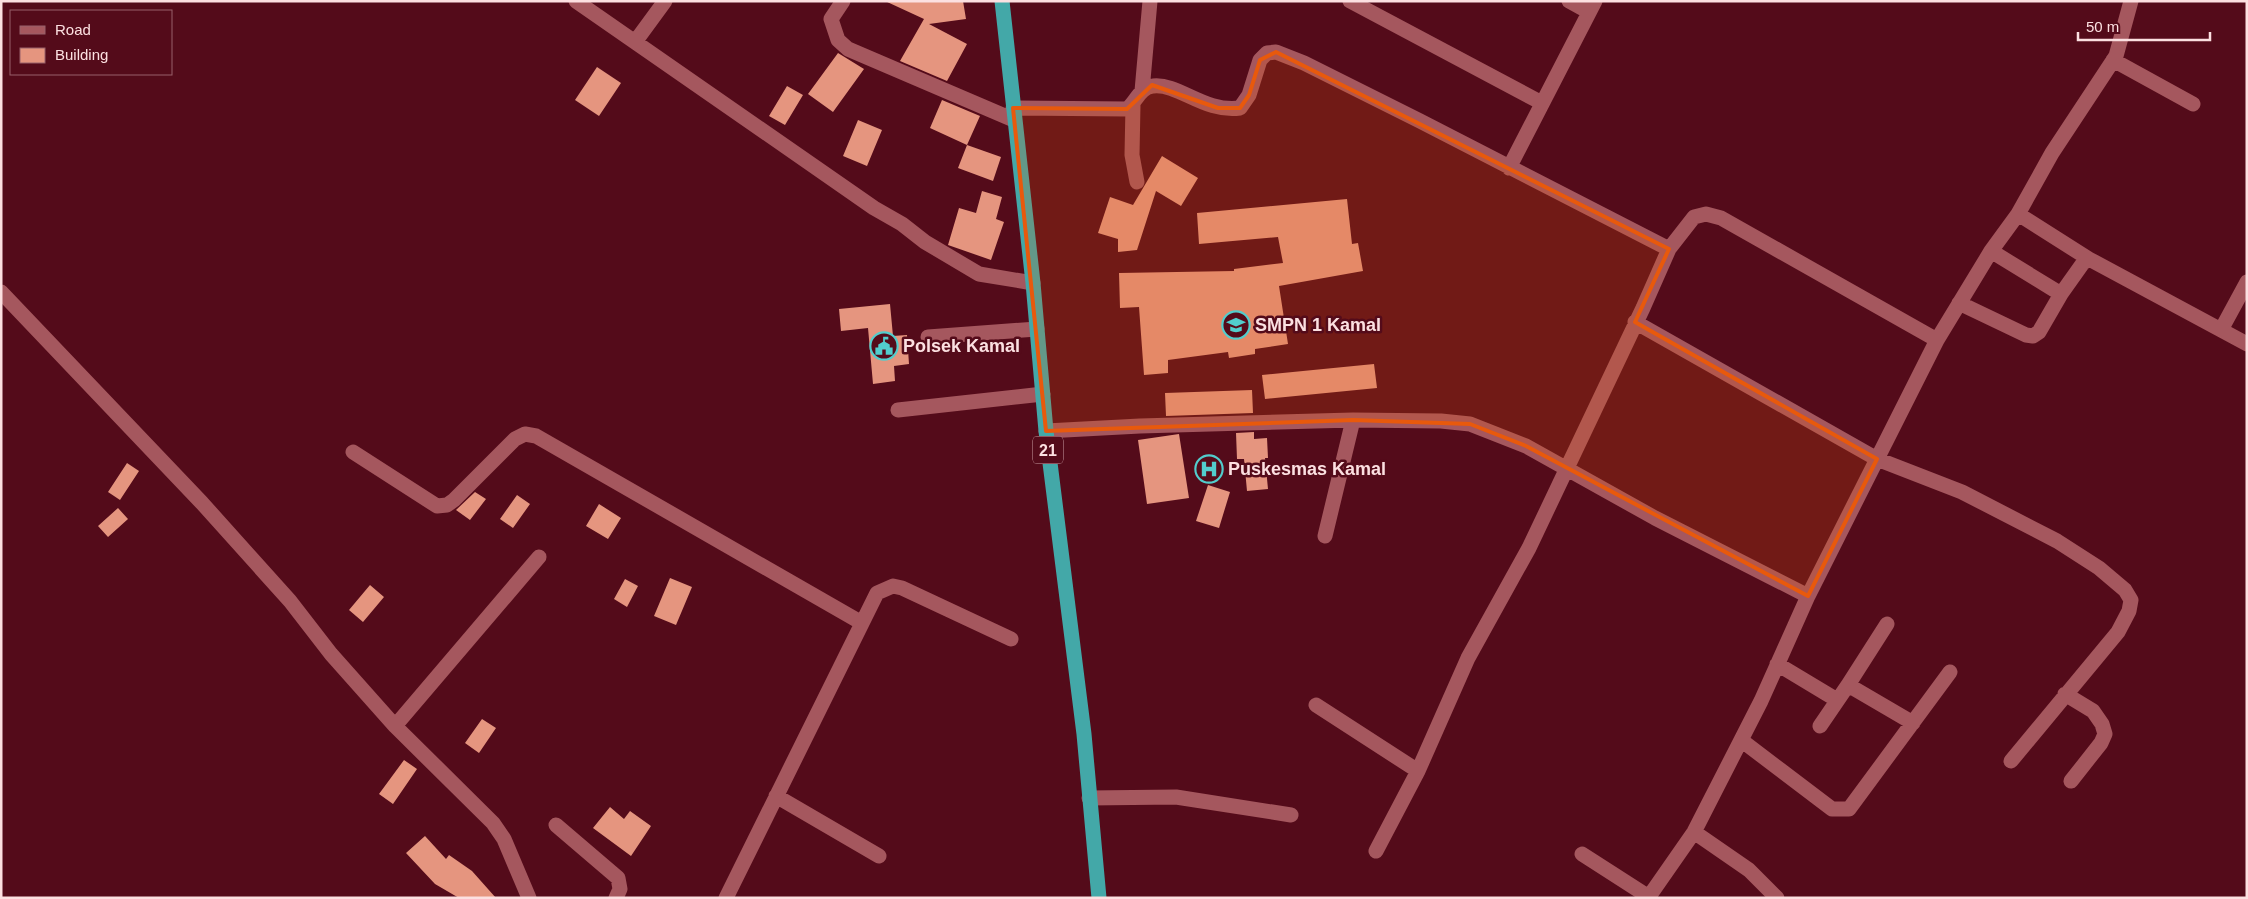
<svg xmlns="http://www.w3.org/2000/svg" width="2248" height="899" font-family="Arial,sans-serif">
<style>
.building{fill:#e5957f}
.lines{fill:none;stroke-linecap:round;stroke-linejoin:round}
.minor{stroke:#a5575e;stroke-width:15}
.highway{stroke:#43a8a8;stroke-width:15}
.marked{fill:#e8590c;fill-opacity:0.2;stroke:#e8590c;stroke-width:4;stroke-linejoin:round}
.labels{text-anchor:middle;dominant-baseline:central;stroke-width:5;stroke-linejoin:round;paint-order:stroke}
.shield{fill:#540b1a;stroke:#caa0a5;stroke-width:1}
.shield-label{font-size:16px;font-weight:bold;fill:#fce0e1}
.poi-label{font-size:18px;font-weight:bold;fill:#fce0e1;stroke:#540b1a;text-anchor:start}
</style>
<rect width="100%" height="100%" fill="#540b1a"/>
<!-- building -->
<path class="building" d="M885 1H963L966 19 929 24 967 44 947 81 900 61 924 19Z
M838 53 864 69 833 112 808 94Z
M597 67 621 83 599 116 575 100Z
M787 86 803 95 785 125 769 116Z
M942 100 980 116 967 145 930 128Z
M858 120 882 130 867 166 843 156Z
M967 145 1001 157 993 181 958 168Z
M1162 156 1198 178 1181 206 1156 191 1137 250 1118 252V239L1098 233 1110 197 1133 205Z
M982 191 1002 197 996 219 1004 222 991 260 948 245 959 208 976 213Z
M1347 199 1352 244 1358 243 1363 271 1279 286 1288 344 1255 349V354L1229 358 1228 352 1168 360V373L1144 375 1139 307 1120 308 1119 273 1234 271V269L1283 263 1278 237 1199 244 1197 213Z
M890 304 893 336 907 335 909 364 894 366 895 381 873 384 868 328 841 331 839 309Z
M1374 364 1377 388 1265 399 1262 375Z
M1252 390 1253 413 1166 416 1165 393Z
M1254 432V439L1267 438 1268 458H1265L1268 489 1247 491 1244 459H1237L1236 433Z
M1179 434 1189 498 1147 504 1138 440Z
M127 463 139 471 120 500 108 492Z
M1208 485 1230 492 1219 528 1196 521Z
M475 492 486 499 470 520 456 510Z
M517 495 530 504 513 528 500 519Z
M599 504 621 518 608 539 586 526Z
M118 508 128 519 108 537 98 526Z
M670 578 692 587 676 625 654 616Z
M625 579 638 586 627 607 614 599Z
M370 585 384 597 363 622 349 610Z
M482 719 496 728 479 753 465 743Z
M404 760 417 769 393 804 379 794Z
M610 807 624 819 630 811 651 826 631 856 593 828Z
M425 836 446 859 449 855 472 871 496 898H459L435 884 406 853Z"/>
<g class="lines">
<!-- minor -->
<path class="minor" d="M576 1 874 208 902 224 925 242 979 274 1033 283
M843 1 831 19 838 40 848 49 1014 120
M1350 1 1542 103
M1569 1 1589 12
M635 42 665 1
M2113 60 2193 104
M1142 91 1150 1
M1133 105 1132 155 1137 182
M1013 108 1127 109C1136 102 1140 87 1153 86 1179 83 1204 113 1240 108L1249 95 1260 60 1267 53 1276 52 1304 63 1420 121 1669 249
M1509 168 1595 1
M2018 214 2089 259
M1991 251 2061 294
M1 292 202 503 290 601 331 654 395 726 493 823 504 839 529 898
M1959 303 2026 335 2033 336 2039 332 2061 294 2083 263 2089 259 2247 344
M1635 322 1877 459 1962 492 2057 541 2099 568 2125 590 2131 600 2129 611 2118 632 2011 761
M2221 330 2247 282
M928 337 1037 329
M898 410 1043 394
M1046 431 1140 426 1353 420 1441 421 1470 424 1526 446 1655 518 1808 596
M353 452 437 506 447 505 454 500 515 439 525 434 536 436 862 623
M1325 536 1353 420
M1777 664 1837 700
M1848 685 1887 624
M2065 694 2093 711 2102 724 2105 734 2101 743 2071 781
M1316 705 1418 771
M395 726 539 557
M1820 726 1848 685 1913 723
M1741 740 1832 809H1849L1950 672
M776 796 879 856
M1089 798 1176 797 1291 815
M556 825 618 878 620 889 616 898
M1694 832 1749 870 1777 898
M1376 851 1418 771 1468 658 1529 548 1643 308 1669 249 1694 217 1706 214 1721 218 1937 340
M1582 854 1649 897
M726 898 877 593 893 586 902 588 1011 639
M1648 898 1694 832 1761 701 1808 596 1937 340 1991 251 2018 214 2052 153 2116 56 2131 1"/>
<!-- highway -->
<path class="highway" d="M1002 1 1033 283 1046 431 1084 734 1099 898"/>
</g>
<!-- marked area -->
<path class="marked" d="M1276 52 1669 249 1635 322 1877 459 1808 596 1526 446 1470 424 1353 420 1046 431 1013 108 1127 109 1152 85 1218 108H1240L1249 95 1260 60Z"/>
<!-- icons -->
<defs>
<g id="school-ring" transform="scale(1.4375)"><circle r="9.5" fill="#540b1a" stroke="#52cdcd" stroke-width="1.5"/><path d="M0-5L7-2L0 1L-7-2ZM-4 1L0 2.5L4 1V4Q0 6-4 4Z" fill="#52cdcd"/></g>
<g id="civic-ring" transform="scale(1.4375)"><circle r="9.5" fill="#540b1a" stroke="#52cdcd" stroke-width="1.5"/><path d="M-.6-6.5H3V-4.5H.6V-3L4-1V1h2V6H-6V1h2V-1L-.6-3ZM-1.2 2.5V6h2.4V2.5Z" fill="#52cdcd"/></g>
<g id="hospital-ring" transform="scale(1.4375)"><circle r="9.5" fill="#540b1a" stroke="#52cdcd" stroke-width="1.5"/><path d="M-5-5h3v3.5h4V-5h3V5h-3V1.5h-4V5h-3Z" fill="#52cdcd"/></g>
</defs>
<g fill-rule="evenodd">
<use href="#school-ring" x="1236" y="325"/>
<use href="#civic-ring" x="884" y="346"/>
<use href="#hospital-ring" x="1209" y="469"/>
</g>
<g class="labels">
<!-- shield labels -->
<rect class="shield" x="1033" y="436.5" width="30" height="27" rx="4"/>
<g class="shield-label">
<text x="1048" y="450">21</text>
</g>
<!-- poi labels -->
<g class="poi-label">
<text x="1255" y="325">SMPN 1 Kamal</text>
<text x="903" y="346">Polsek Kamal</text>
<text x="1228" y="469">Puskesmas Kamal</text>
</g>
</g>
<!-- border -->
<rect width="2248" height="899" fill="none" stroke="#fce0e1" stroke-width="5"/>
<!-- legend -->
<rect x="10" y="10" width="162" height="65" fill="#540b1a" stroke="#97606a"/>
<rect x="20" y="26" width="25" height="8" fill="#a5575e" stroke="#97606a"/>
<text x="55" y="35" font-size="15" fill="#fce0e1">Road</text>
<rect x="20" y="48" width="25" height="15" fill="#e5957f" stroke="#97606a"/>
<text x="55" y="60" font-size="15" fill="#fce0e1">Building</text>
<!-- scale -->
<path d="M2078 32v8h132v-8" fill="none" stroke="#fce0e1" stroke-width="2.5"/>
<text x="2086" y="32" font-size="15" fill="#fce0e1" stroke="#540b1a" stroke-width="4" paint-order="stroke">50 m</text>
</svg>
